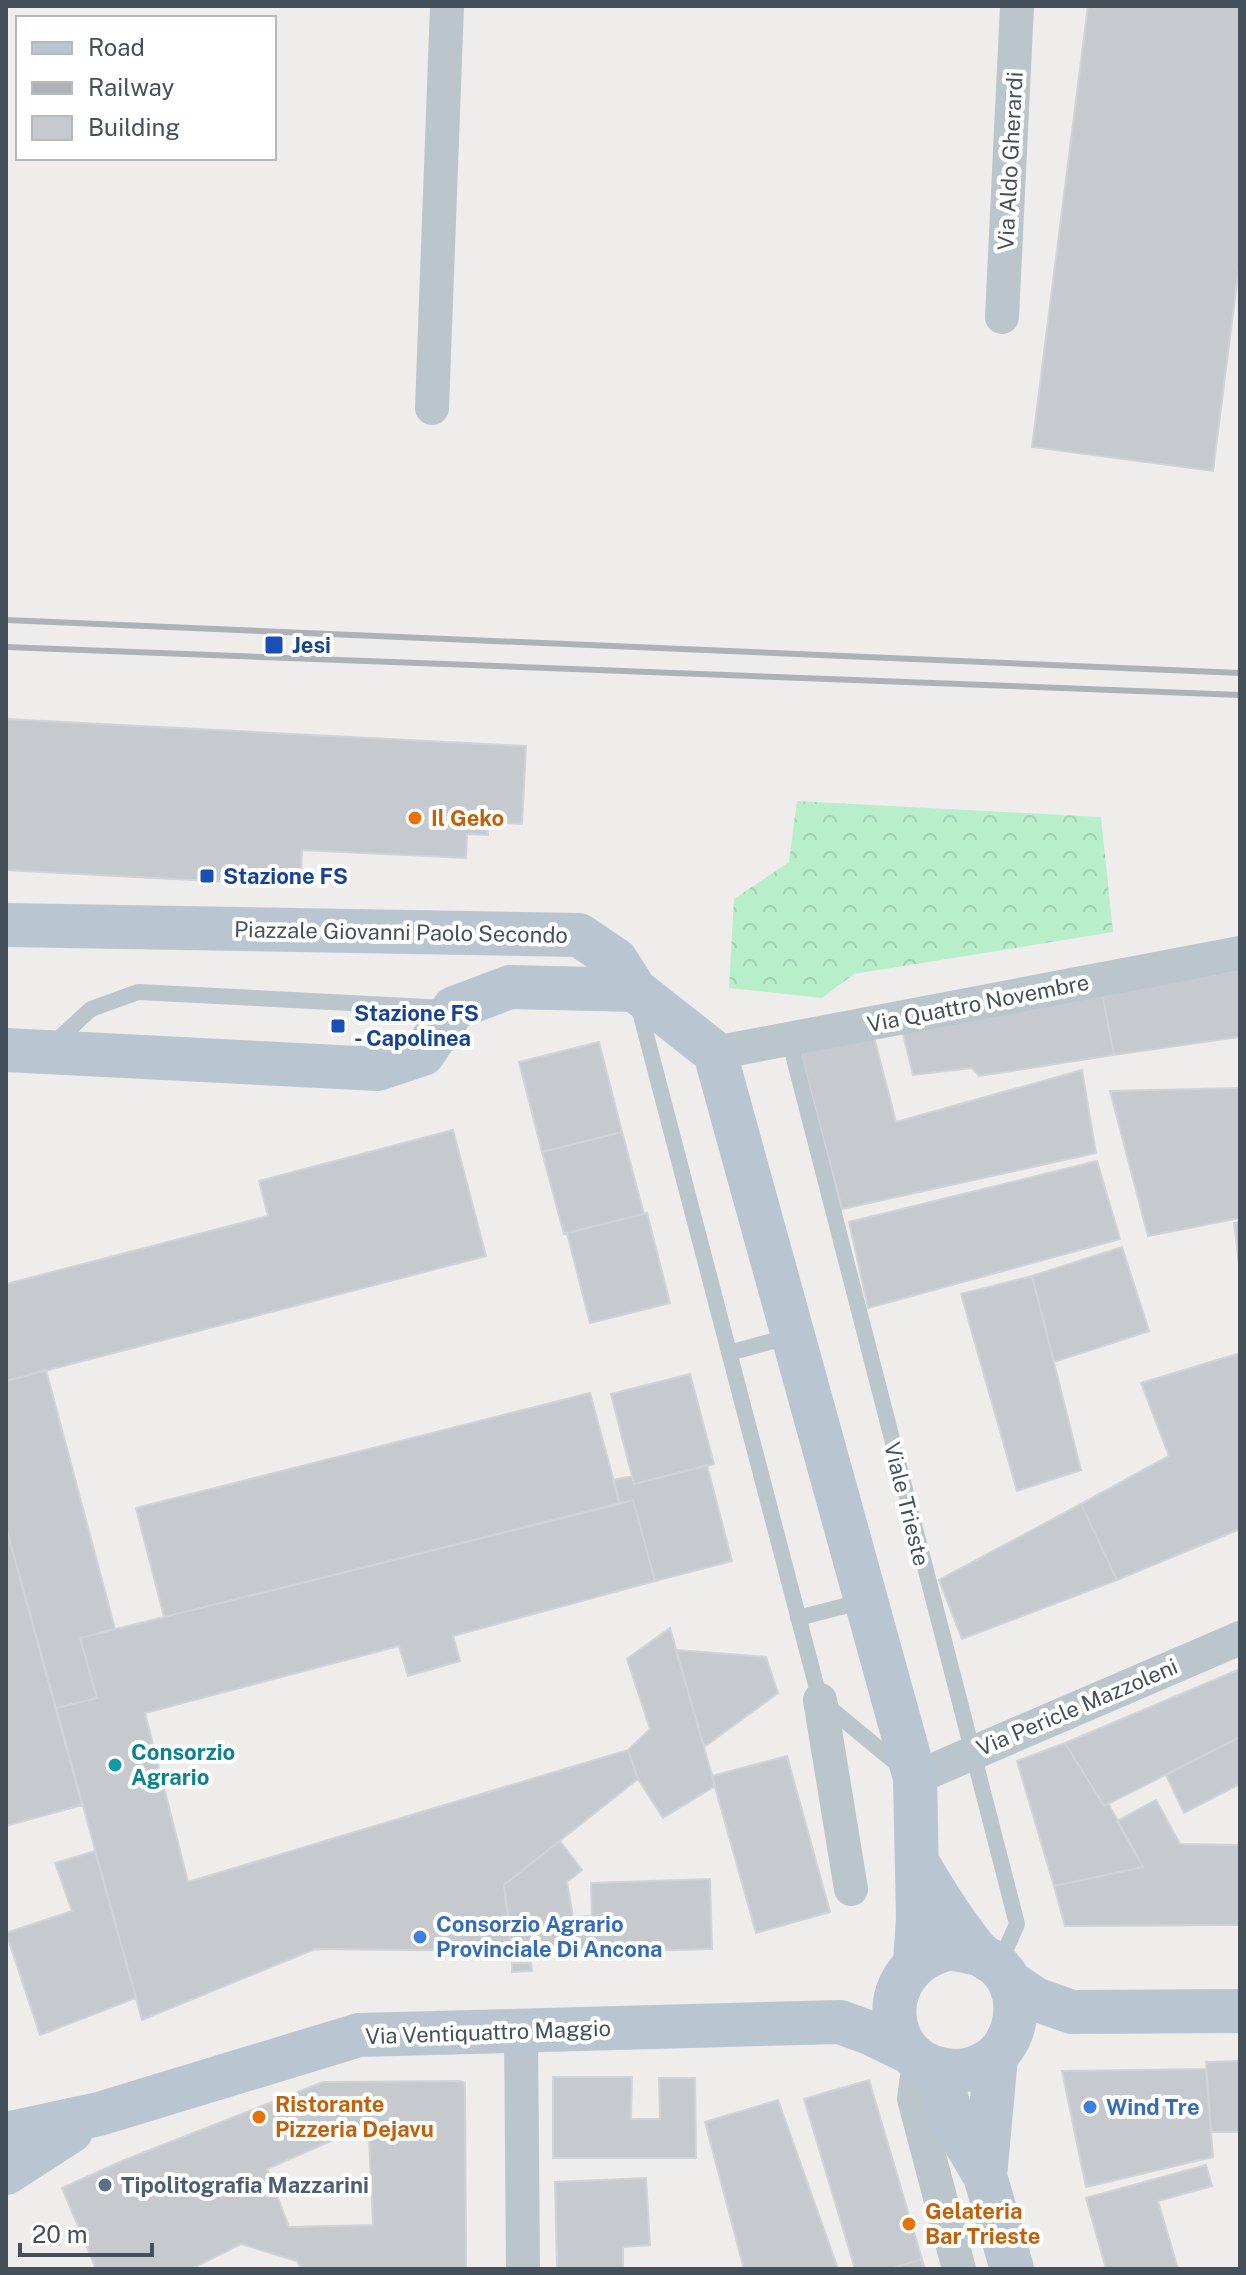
<svg xmlns="http://www.w3.org/2000/svg" width="1246" height="2275" font-family="'Public Sans',sans-serif">
<style>
.forest{fill:url(#forest-crowns)}
.building{fill:#c6cacf;stroke:#d0d3d8;stroke-width:2;fill-rule:evenodd}
.lines{fill:none;stroke-linecap:round;stroke-linejoin:round}
.lane{stroke:#bac5cc;stroke-width:16}
.street{stroke:#bac5cc;stroke-width:34}
.secondary{stroke:#b9c6d1;stroke-width:44}
.rail{stroke:#aeb2b7;stroke-width:6}
.transit-dot{fill:#1a4fb4;stroke:#fff;stroke-width:3}
.food-dot{fill:#e8710a;stroke:#fff;stroke-width:3}
.culture-dot{fill:#0f9aa8;stroke:#fff;stroke-width:3}
.shop-dot{fill:#3f7fe0;stroke:#fff;stroke-width:3}
.service-dot{fill:#5c6f8a;stroke:#fff;stroke-width:3}
.labels{text-anchor:middle;dominant-baseline:central;stroke-width:8;stroke-linejoin:round;paint-order:stroke}
.street-label{font-size:22px;fill:#45515a;stroke:#fff}
.transit-label{font-size:22px;font-weight:bold;fill:#164399;stroke:#fff;text-anchor:start}
.food-label{font-size:22px;font-weight:bold;fill:#c56008;stroke:#fff;text-anchor:start}
.culture-label{font-size:22px;font-weight:bold;fill:#0d838f;stroke:#fff;text-anchor:start}
.shop-label{font-size:22px;font-weight:bold;fill:#366cbe;stroke:#fff;text-anchor:start}
.service-label{font-size:22px;font-weight:bold;fill:#4e5e75;stroke:#fff;text-anchor:start}
</style>
<defs>
<pattern id="forest-crowns" width="20" height="18" patternUnits="userSpaceOnUse" patternTransform="scale(2)"><rect width="20" height="18" fill="#b9eecb"/><path d="M2 6a3 3 0 1 1 6 0M12 15a3 3 0 1 1 6 0" fill="none" stroke="#a0ceb1"/></pattern>
</defs>
<rect width="100%" height="100%" fill="#efecec"/>
<!-- forest -->
<path class="forest" d="M797 801 1101 817 1113 932 854 974 822 998 729 988 734 899 789 862Z"/>
<!-- building -->
<path class="building" d="M1088 6H1240V259L1213 471 1032 447Z
M6 719 526 746 522 824 488 822V835L467 834 466 858 302 850 300 886 6 870Z
M1240 970V1037L1114 1055 1102 993Z
M1102 993 1114 1055 979 1076 972 1068 913 1075 902 1030Z
M874 1037 896 1122 1082 1070 1096 1153 842 1209 800 1051Z
M599 1042 622 1132 542 1152 519 1062Z
M1240 1088V1218L1148 1236 1110 1091Z
M453 1130 486 1256 6 1381V1284L268 1216 259 1181Z
M622 1132 644 1214 564 1234 542 1152Z
M1097 1161 1120 1239 868 1308 849 1222Z
M647 1213 670 1303 590 1323 567 1233Z
M1240 1222V1272L1234 1223Z
M1122 1247 1149 1331 1054 1362 1032 1276Z
M1032 1276 1081 1470 1017 1491 961 1294Z
M1240 1353V1529L1117 1580 1081 1504 1169 1456 1141 1383Z
M46 1370 115 1629 80 1638 97 1698 56 1708 6 1527V1381Z
M690 1374 714 1464 634 1484 611 1394Z
M590 1393 620 1504 164 1617 136 1508Z
M707 1465 732 1561 655 1581 633 1500 620 1504 613 1480 632 1476 634 1484Z
M633 1500 655 1581 453 1636 460 1661 408 1676 399 1646 145 1713 188 1882 628 1750 638 1779 504 1885 512 1951 315 1949 142 2020 56 1708 97 1698 80 1638Z
M1081 1504 1117 1580 962 1639 939 1580Z
M6 1527 82 1805 6 1826Z
M670 1628 715 1786 663 1818 638 1779 628 1750 650 1729 627 1659Z
M676 1650 766 1657 778 1693 704 1747Z
M1240 1669V1737L1104 1806 1065 1743Z
M1240 1737V1784L1184 1813 1166 1775Z
M1065 1743 1104 1806 1108 1803 1143 1867 1054 1886 1017 1761Z
M787 1756 830 1912 756 1933 712 1776Z
M1156 1800 1180 1844 1240 1845V1925L1065 1926 1054 1886 1143 1867 1117 1821Z
M560 1841 582 1870 567 1882 573 1917 592 1916 593 1948 512 1951 504 1885Z
M95 1851 136 1998 40 2035 6 1933 72 1911 55 1863Z
M710 1879 712 1949 593 1952 591 1883Z
M512 1963H531L532 1971 512 1972Z
M1240 2061V2132H1211L1206 2062Z
M1206 2069 1213 2157 1086 2187 1062 2071Z
M553 2077H632L631 2119H660L659 2078H695L696 2158H553Z
M869 2080 922 2259 890 2269H855L804 2099Z
M460 2081 465 2083 466 2266 461 2269H301L297 2261 241 2244 191 2269H96L62 2188 122 2161 323 2082ZM340 2137 369 2138 373 2225 289 2227 267 2169Z
M778 2100 838 2269H744L705 2122Z
M1206 2165 1212 2186 1158 2201 1178 2269H1106L1086 2198Z
M646 2178 650 2245 623 2247V2269H557L555 2182Z
M922 2259 925 2269H890Z"/>
<g class="lines">
<!-- lane -->
<path class="lane" d="M638 1004 820 1700 901 1767
M789 1039 1017 1924 999 1965
M52 1045 91 1009 138 992 447 1008
M729 1353 791 1336
M798 1618 864 1601"/>
<!-- street -->
<path class="street" d="M1002 317 1017 6
M432 408 447 6
M715 1053 1240 953
M820 1700 851 1889
M915 1778 1240 1638
M521 2030 523 2269
M919 2062 914 2099 959 2269"/>
<!-- secondary -->
<path class="secondary" d="M6 925 579 935 616 960 635 990 715 1053 915 1778 918 1919 915 1962
M6 1050 378 1069 423 1054 454 1008 510 987 635 990
M917 1862C932 1887 946 1911 963 1933 968 1940 973 1947 978 1952 984 1958 992 1961 998 1966 1021 1988 1020 2025 1002 2049 991 2063 973 2071 955 2071 880 2069 873 1970 943 1950 953 1947 968 1952 979 1954
M1010 1982 1035 1999 1072 2012 1240 2011
M938 2070 954 2124 985 2176 1012 2269
M6 2134 99 2114 359 2035 840 2022 870 2033 907 2051
M6 2173 71 2131
M985 2176 996 2057"/>
<!-- rail -->
<path class="rail" d="M6 620 1240 673
M6 647 1240 695"/>
</g>
<!-- markers -->
<g class="transit-dot">
<rect x="264" y="635" width="20" height="20" rx="4"/>
<rect x="199" y="868" width="16" height="16" rx="4"/>
<rect x="330" y="1018" width="16" height="16" rx="4"/>
</g>
<g class="food-dot">
<circle cx="415" cy="818" r="8"/>
<circle cx="259" cy="2117" r="8"/>
<circle cx="909" cy="2224" r="8"/>
</g>
<circle class="culture-dot" cx="115" cy="1765" r="8"/>
<g class="shop-dot">
<circle cx="420" cy="1937" r="8"/>
<circle cx="1090" cy="2107" r="8"/>
</g>
<circle class="service-dot" cx="105" cy="2185" r="8"/>
<g class="labels">
<!-- street labels -->
<g class="street-label">
<text transform="translate(1010 161) rotate(-87)">Via Aldo Gherardi</text>
<text transform="translate(401 932) rotate(1)">Piazzale Giovanni Paolo Secondo</text>
<text transform="translate(978 1003) rotate(-11)">Via Quattro Novembre</text>
<text transform="translate(907 1504) rotate(76)">Viale Trieste</text>
<text transform="translate(1077 1707) rotate(-23)">Via Pericle Mazzoleni</text>
<text transform="translate(488 2032) rotate(-2)">Via Ventiquattro Maggio</text>
</g>
<!-- transit labels -->
<g class="transit-label">
<text x="292" y="645">Jesi</text>
<text x="223" y="876">Stazione FS</text>
<text x="354" y="1013">Stazione FS<tspan x="354" dy="25">- Capolinea</tspan></text>
</g>
<!-- food labels -->
<g class="food-label">
<text x="431" y="818">Il Geko</text>
<text x="275" y="2104">Ristorante<tspan x="275" dy="25">Pizzeria Dejavu</tspan></text>
<text x="925" y="2211">Gelateria<tspan x="925" dy="25">Bar Trieste</tspan></text>
</g>
<!-- culture labels -->
<g class="culture-label">
<text x="131" y="1752">Consorzio<tspan x="131" dy="25">Agrario</tspan></text>
</g>
<!-- shop labels -->
<g class="shop-label">
<text x="436" y="1924">Consorzio Agrario<tspan x="436" dy="25">Provinciale Di Ancona</tspan></text>
<text x="1106" y="2107">Wind Tre</text>
</g>
<!-- service labels -->
<g class="service-label">
<text x="121" y="2185">Tipolitografia Mazzarini</text>
</g>
</g>
<!-- border -->
<rect width="1246" height="2275" fill="none" stroke="#45515a" stroke-width="16"/>
<!-- legend -->
<rect x="16" y="16" width="260" height="144" fill="#ffffff" stroke="#b5b9bd" stroke-width="2"/>
<rect x="32" y="42" width="40" height="12" fill="#b9c6d1" stroke="#b5b9bd" stroke-width="2"/>
<text x="88" y="56" font-size="24" fill="#45515a">Road</text>
<rect x="32" y="82" width="40" height="12" fill="#aeb2b7" stroke="#b5b9bd" stroke-width="2"/>
<text x="88" y="96" font-size="24" fill="#45515a">Railway</text>
<rect x="32" y="116" width="40" height="24" fill="#c6cacf" stroke="#b5b9bd" stroke-width="2"/>
<text x="88" y="136" font-size="24" fill="#45515a">Building</text>
<!-- scale -->
<path d="M20 2243v12h132v-12" fill="none" stroke="#45515a" stroke-width="4"/>
<text x="32" y="2243" font-size="24" fill="#45515a" stroke="#ffffff" stroke-width="6" paint-order="stroke">20 m</text>
</svg>
